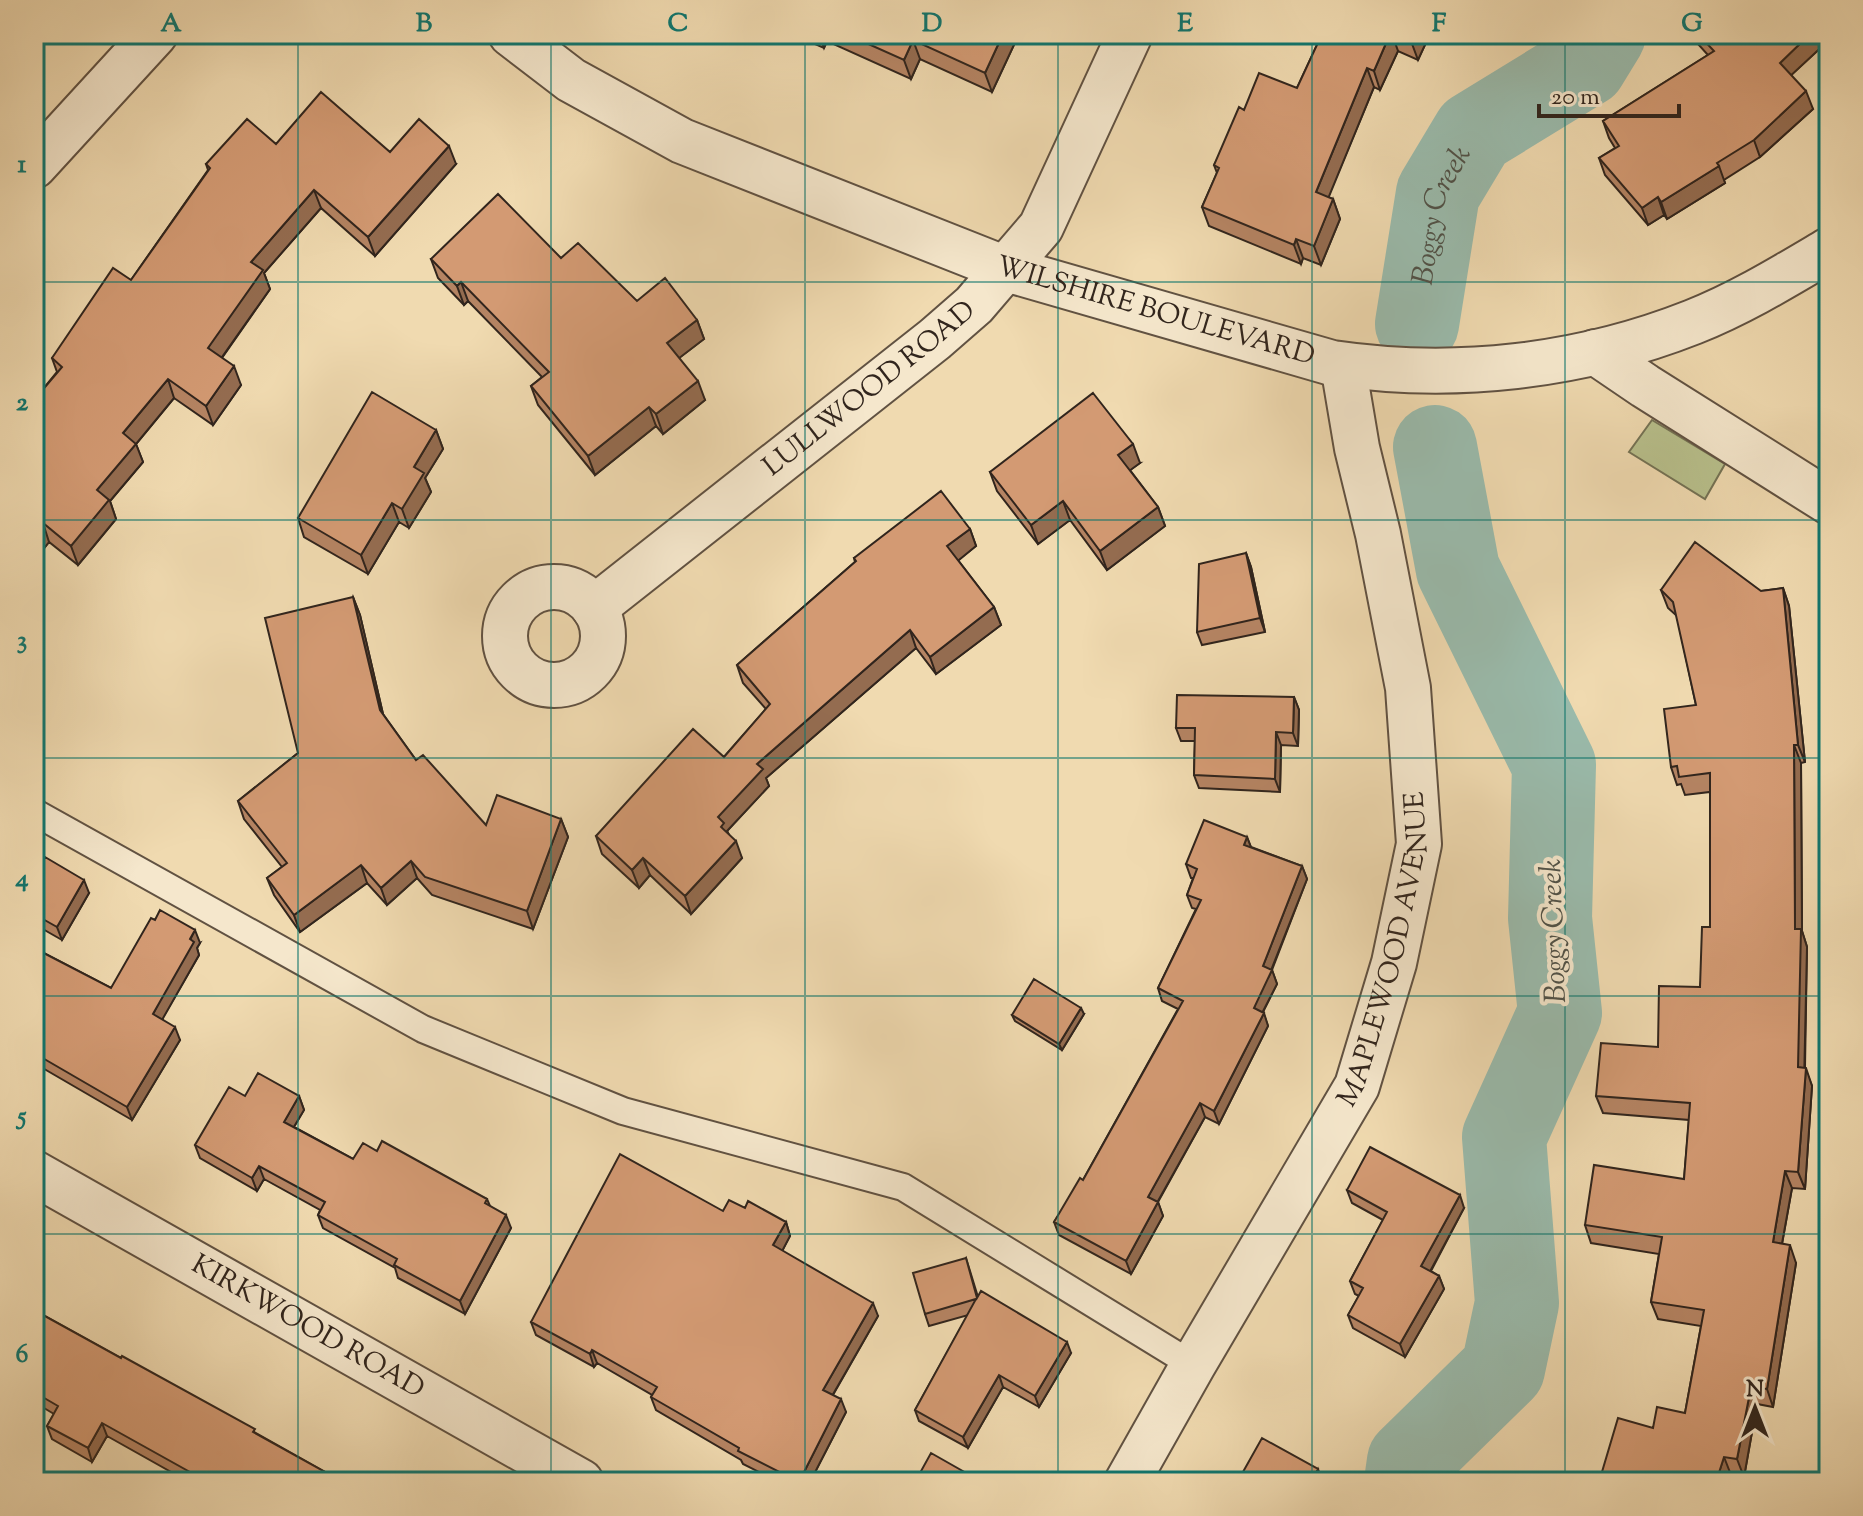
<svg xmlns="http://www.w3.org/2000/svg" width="1863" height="1516" font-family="'Sorts Mill Goudy',serif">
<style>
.green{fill:#b8c08c;stroke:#747254;stroke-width:2}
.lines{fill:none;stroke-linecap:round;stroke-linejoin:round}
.river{stroke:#9abbac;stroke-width:84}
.lane-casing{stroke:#615242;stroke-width:30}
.street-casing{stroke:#615242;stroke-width:48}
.lane{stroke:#f5e7cc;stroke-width:26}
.street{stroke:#f5e7cc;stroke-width:44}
.wall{fill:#b58463;stroke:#31251d;stroke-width:2}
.shaded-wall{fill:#946c50;stroke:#31251d;stroke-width:2}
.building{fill:#d39a73;stroke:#31251d;stroke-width:2}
.grid{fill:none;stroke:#0f766e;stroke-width:2;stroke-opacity:0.55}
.labels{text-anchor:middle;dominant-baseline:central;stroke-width:8;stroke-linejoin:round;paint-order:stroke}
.street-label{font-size:28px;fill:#31251d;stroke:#f5e7cc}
.water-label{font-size:30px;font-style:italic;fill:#505248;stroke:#f5e7cc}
.neatline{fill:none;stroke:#0f766e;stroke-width:3}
.grid-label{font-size:26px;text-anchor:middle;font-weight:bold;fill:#0f766e}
</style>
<rect width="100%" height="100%" fill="#f0dab0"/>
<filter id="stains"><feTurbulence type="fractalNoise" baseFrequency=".0025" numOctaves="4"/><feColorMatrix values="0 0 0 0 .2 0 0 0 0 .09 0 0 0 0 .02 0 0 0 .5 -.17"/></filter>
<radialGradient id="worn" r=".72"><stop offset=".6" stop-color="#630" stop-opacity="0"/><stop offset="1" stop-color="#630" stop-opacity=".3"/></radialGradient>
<!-- green -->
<path class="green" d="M1652 420 1725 464 1705 499 1629 452Z"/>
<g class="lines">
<!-- river -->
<g class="river">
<path id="s1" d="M1417 324 1438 193 1474 133 1585 65 1604 34"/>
<path d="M1406 1482 1409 1461 1503 1369 1517 1303 1504 1137 1560 1013 1550 918 1554 765 1458 570 1435 447"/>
</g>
<!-- lane casing -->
<g class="lane-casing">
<path id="lane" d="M34 812 423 1029 623 1111 903 1187 1193 1365"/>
</g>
<!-- street casing -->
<g class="street-casing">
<g id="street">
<path id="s2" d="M511 34 571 80 682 141 1006 269 1332 363C1454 381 1579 367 1693 322 1741 303 1785 276 1829 250"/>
<path d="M34 166 155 34"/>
<path d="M1595 352 1645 386 1829 502"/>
<circle cx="554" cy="636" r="49"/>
<path id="s3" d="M594 608 935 339 974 305 1041 227 1130 34"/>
<path id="s4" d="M34 1173 581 1482"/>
<path id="s5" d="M1127 1482 1193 1365 1357 1086 1394 963 1419 844 1408 688 1378 534 1357 448 1343 365"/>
</g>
</g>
<!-- lane -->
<use href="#lane" class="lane"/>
<!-- street -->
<use href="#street" class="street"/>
</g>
<!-- wall -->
<path class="wall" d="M792 34H1019L992 92 920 59 911 79 827 41 824 48Z
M1322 34H1430L1418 60 1398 51 1380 90 1374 87 1328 197 1333 199 1340 219 1321 265 1303 258 1301 264 1209 226 1202 207 1217 173 1214 165 1244 110 1297 88Z
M1689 34H1829V40L1791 75 1813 109 1760 157 1724 180 1725 183 1667 219 1664 215 1648 225 1605 175 1599 158 1615 148 1609 138 1603 121 1708 55Z
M276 144 390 152 456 164 375 256 321 208 264 273 270 289 222 358 241 385 213 425 174 398 136 444 143 462 110 501 116 519 78 565 49 542 45 547 34 538V400L57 372 52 358 131 280 208 170 206 164Z
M561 258 637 301 697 320 704 339 679 358 705 400 663 434 656 426 595 475 538 405 531 386 542 377 468 301 464 305 438 278 431 259Z
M436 430 443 449 425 478 431 492 409 528 399 522 368 574 304 537 298 518Z
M1140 463 1130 470 1158 507 1165 526 1107 570 1070 520 1038 544 997 491 990 472Z
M970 529 976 546 958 560 994 607 1001 625 936 674 916 648 766 778 769 786 727 831 742 858 691 914 650 875 639 888 602 854 596 836 724 757 766 709 743 683 737 665 855 562 854 558Z
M1246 553 1251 567 1265 632 1202 645 1197 632Z
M1783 588 1789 606 1805 762 1801 763 1802 931 1807 947 1805 1068 1812 1086 1805 1189 1792 1188 1782 1244 1796 1263 1773 1407 1757 1404 1744 1477 1731 1475 1728 1482H1599L1653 1428 1685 1413 1701 1326 1658 1319 1651 1302 1659 1254 1591 1243 1585 1225 1684 1179 1689 1120 1603 1113 1596 1096 1658 1047 1700 987 1710 927V792L1685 795 1681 784 1677 785 1671 767 1696 705 1677 616 1668 608 1661 590 1761 591Z
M353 597 360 615 383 714 416 760 486 825 561 819 568 837 533 929 432 895 417 878 387 905 367 883 300 932 274 895 267 878 282 867 244 819 238 801 298 753Z
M1294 697 1299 710 1298 746 1281 745 1280 792 1199 788 1194 775 1195 741H1181L1176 728Z
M1247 837 1251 847 1302 866 1307 879 1272 970 1277 984 1263 1012 1268 1026 1219 1124 1205 1117 1158 1202 1163 1216 1131 1274 1059 1235 1054 1222 1083 1180 1178 1009 1162 1001 1158 988 1196 909 1192 908 1187 895 1193 878H1191L1186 864Z
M34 877 89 893 62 940 34 924Z
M200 943 197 948 199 955 162 1019 180 1040 132 1120 34 1063V948L111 988Z
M1084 1014 1062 1050 1015 1021 1012 1015Z
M245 1096H299L304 1110 294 1127 353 1159 377 1151 487 1199 490 1206 511 1228 465 1314 398 1278 395 1268 323 1228 318 1215 320 1210 264 1179 257 1191 200 1158 195 1145Z
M1347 1190 1464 1208 1431 1271 1439 1276 1444 1289 1405 1357 1353 1328 1348 1315 1359 1296 1355 1294 1350 1281 1383 1220 1352 1203Z
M745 1208 786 1222 790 1236 782 1251 878 1316 833 1395 846 1412 810 1482H779L743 1464 741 1460 656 1410 651 1397 652 1395 597 1363 594 1367 536 1335 531 1322Z
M966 1258 978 1297 1071 1353 1039 1407 1003 1387 968 1448 919 1421 915 1410 968 1315 929 1326 925 1314Z
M34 1310 256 1433 343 1482H189L107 1436 92 1462 52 1439 47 1426 54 1414 34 1402Z"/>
<!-- shaded-wall -->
<path class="shaded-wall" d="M819 34H825L827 41 824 48Z
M1003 34H1019L992 92 985 73Z
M1390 34H1392L1398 51 1380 90 1374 71Z
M1414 34H1430L1418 60 1411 41Z
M1810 34H1829V40L1786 80 1780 63Z
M913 40 920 59 911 79 904 60Z
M1367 68 1374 87 1323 211 1316 192Z
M1806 91 1813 109 1760 157 1754 140Z
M449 146 456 164 375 256 368 237Z
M1719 166 1725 183 1667 219 1661 202Z
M314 190 321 208 264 273 270 289 215 367 208 348 251 262Z
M1658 197 1664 215 1648 225 1642 208Z
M1333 199 1340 219 1321 265 1314 246Z
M1296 239 1303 258 1301 264 1294 245Z
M461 282 468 301 464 305 457 286Z
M697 320 704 339 674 362 667 343Z
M234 366 241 385 213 425 206 406Z
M168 379 174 398 136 444 143 462 110 501 116 519 78 565 71 546 123 433Z
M698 381 705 400 663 434 656 414Z
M649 407 656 426 595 475 588 456Z
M436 430 443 449 425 478 431 492 409 528 402 509 414 467Z
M1133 444 1140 463 1125 474 1118 455Z
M1063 501 1070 520 1038 544 1031 525Z
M392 503 399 522 368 574 361 555Z
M1158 507 1165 526 1107 570 1100 551Z
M43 523 49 542 45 547 38 529Z
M970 529 976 546 954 564 947 546Z
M1246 553 1251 567 1265 632 1260 618Z
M1783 588 1789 606 1805 762 1798 745Z
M353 597 360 615 386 727 380 710Z
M994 607 1001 625 936 674 930 657Z
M910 630 916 648 766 778 769 786 727 831 731 840 727 844 718 817 757 764Z
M1294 697 1299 710 1298 746 1293 733Z
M1276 732 1281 745 1280 792 1275 779Z
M1794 745 1801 763 1802 931 1807 947 1804 1085 1798 1067 1795 929Z
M561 819 568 837 533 929 527 911Z
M1247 837 1252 850 1244 845Z
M736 841 742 858 691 914 685 896Z
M643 858 650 875 639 888 632 870Z
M411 861 417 878 387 905 381 888Z
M361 865 367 883 300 932 294 915Z
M1302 866 1307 879 1268 978 1272 970 1277 984 1258 1021 1254 1008 1263 966Z
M84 880 89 893 62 940 57 927Z
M195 930 200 943 197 948 199 955 158 1027 153 1014Z
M1081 1008 1084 1014 1062 1050 1059 1044Z
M1264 1013 1268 1026 1219 1124 1214 1111Z
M175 1027 180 1040 132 1120 127 1107Z
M1806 1068 1812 1086 1805 1189 1798 1172Z
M299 1096 304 1110 289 1135 284 1122Z
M1200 1103 1205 1117 1153 1210 1148 1197Z
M259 1166 264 1179 257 1191 252 1178Z
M1785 1171 1792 1188 1779 1260 1773 1242Z
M1460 1195 1464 1208 1426 1279 1421 1266Z
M1158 1202 1163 1216 1131 1274 1126 1261Z
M506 1215 511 1228 465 1314 460 1301Z
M786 1222 790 1236 778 1259 773 1245Z
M1790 1245 1796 1263 1773 1407 1767 1389Z
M1439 1276 1444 1289 1405 1357 1400 1344Z
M873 1303 878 1316 828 1403 823 1390Z
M1067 1342 1071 1353 1039 1407 1035 1396Z
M592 1350 597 1363 594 1367 590 1354Z
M999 1375 1003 1387 968 1448 963 1437Z
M1751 1387 1757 1404 1744 1477 1737 1459Z
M841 1399 846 1412 810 1482H799Z
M102 1423 107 1436 92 1462 88 1448Z
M1724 1457 1731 1475 1728 1482H1716Z
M1318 1469 1323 1482H1311Z"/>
<!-- building -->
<path class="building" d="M846 34H1003L985 73 913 40 904 60Z
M1322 34H1390L1374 71 1367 68 1316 192 1333 199 1314 246 1296 239 1294 245 1202 207 1219 168 1214 165 1239 107 1244 110 1259 73 1297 88Z
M1396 34H1414L1411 41Z
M1698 34H1810L1780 63 1806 91 1754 140 1717 163 1719 166 1661 202 1658 197 1642 208 1599 158 1619 146 1603 121 1714 51Z
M321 92 390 152 419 119 449 146 368 237 314 190 251 262 263 270 208 348 234 366 206 406 168 379 123 433 136 444 97 490 109 500 71 546 43 523 38 529 34 525V400L62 367 52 358 113 268 131 280 210 168 206 164 247 119 276 144Z
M498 194 561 258 578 243 637 301 665 278 697 320 667 343 698 381 656 414 649 407 588 456 531 386 549 372 461 282 457 286 431 259Z
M372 392 436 430 414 467 424 473 402 509 392 503 361 555 298 518Z
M1093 393 1133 444 1118 455 1158 507 1100 551 1063 501 1031 525 990 472Z
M941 491 970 529 947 546 994 607 930 657 910 630 757 764 763 769 718 817 724 823 721 827 736 841 685 896 643 858 632 870 596 836 693 729 724 757 770 704 737 665 856 561 854 558Z
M1695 542 1761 591 1783 588 1798 745H1794L1795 929H1801L1798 1067 1806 1068 1798 1172 1785 1171 1773 1242 1790 1245 1767 1389 1751 1387 1737 1459 1724 1457 1716 1482H1599L1618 1418 1653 1428 1657 1407 1685 1413 1704 1310 1651 1302 1662 1237 1585 1225 1594 1165 1684 1179 1690 1103 1596 1096 1601 1043 1658 1047 1659 986 1700 987 1702 927H1710V773L1679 777 1677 766 1671 767 1664 709 1696 705 1673 602 1661 590Z
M1246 553 1260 618 1197 632 1199 564Z
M353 597 380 710 416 760 423 755 486 825 497 795 561 819 527 911 425 877 411 861 381 888 361 865 294 915 267 878 287 863 238 801 298 753 265 618Z
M1177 695 1294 697 1293 733 1276 732 1275 779 1194 775 1195 728H1176Z
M1204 820 1247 837 1244 845 1302 866 1263 966 1272 970 1254 1008 1264 1013 1214 1111 1200 1103 1148 1197 1158 1202 1126 1261 1054 1222 1080 1178 1083 1180 1183 1001 1158 988 1201 900 1187 895 1197 869 1186 864Z
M45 857 84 880 57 927 34 914V877Z
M160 910 195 930 190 939 194 942 153 1014 175 1027 127 1107 34 1053V948L111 988 151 918 155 920Z
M1034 979 1081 1008 1059 1044 1012 1015Z
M258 1073 299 1096 284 1122 353 1159 363 1143 377 1151 382 1141 487 1199 485 1203 506 1215 460 1301 394 1265 397 1259 318 1215 325 1202 259 1166 252 1178 195 1145 229 1087 245 1096Z
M1370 1147 1460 1195 1421 1266 1439 1276 1400 1344 1348 1315 1363 1288 1350 1281 1387 1212 1347 1190Z
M620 1154 723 1211 729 1200 745 1208 748 1201 786 1222 773 1245 873 1303 823 1390 841 1399 799 1482 738 1451 739 1448 651 1397 657 1387 592 1350 590 1354 531 1322Z
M966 1258 977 1298 981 1291 1067 1342 1035 1396 999 1375 963 1437 915 1410 976 1299 925 1314 913 1273Z
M34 1310 121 1358 122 1356 255 1429 253 1432 343 1482H208L102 1423 88 1448 47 1426 58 1406 34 1392Z
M1262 1438 1318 1469 1311 1482H1246L1239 1479Z
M931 1453 982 1482H915Z"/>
<!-- grid -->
<path class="grid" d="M298 34V1482M551 34V1482M805 34V1482M1058 34V1482M1312 34V1482M1565 34V1482M34 282H1829M34 520H1829M34 758H1829M34 996H1829M34 1234H1829"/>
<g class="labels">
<!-- street labels -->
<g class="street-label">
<text stroke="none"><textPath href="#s2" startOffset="706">WILSHIRE BOULEVARD</textPath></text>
<text stroke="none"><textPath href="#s3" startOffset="352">LULLWOOD ROAD</textPath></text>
<text stroke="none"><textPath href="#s5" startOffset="598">MAPLEWOOD AVENUE</textPath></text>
<text stroke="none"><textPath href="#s4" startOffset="314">KIRKWOOD ROAD</textPath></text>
</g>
<!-- water labels -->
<g class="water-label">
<text stroke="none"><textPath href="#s1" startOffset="112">Boggy Creek</textPath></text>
<text transform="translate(1555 931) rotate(-92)">Boggy Creek</text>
</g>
</g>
<!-- margin -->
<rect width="1863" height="1516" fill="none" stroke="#f0dab0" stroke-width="88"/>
<!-- north arrow -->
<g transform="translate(1755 1408)" stroke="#f5e7cc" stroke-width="6" paint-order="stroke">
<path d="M0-6L14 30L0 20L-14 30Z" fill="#31251d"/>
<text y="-12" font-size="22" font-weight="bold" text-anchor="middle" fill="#31251d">N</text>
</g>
<!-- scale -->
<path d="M1539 104v12h140v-12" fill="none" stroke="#31251d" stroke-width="4"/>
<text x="1551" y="104" font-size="24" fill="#31251d" stroke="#f5e7cc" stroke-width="6" paint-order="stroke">20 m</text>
<rect x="44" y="44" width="1775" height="1428" class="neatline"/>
<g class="grid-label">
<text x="171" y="31">A</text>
<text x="424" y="31">B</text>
<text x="678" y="31">C</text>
<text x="932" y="31">D</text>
<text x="1185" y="31">E</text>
<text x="1439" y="31">F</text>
<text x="1692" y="31">G</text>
<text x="22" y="172">1</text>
<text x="22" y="410">2</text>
<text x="22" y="648">3</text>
<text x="22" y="886">4</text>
<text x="22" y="1124">5</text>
<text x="22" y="1362">6</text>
</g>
<rect width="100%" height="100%" filter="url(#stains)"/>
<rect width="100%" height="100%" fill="url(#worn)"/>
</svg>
